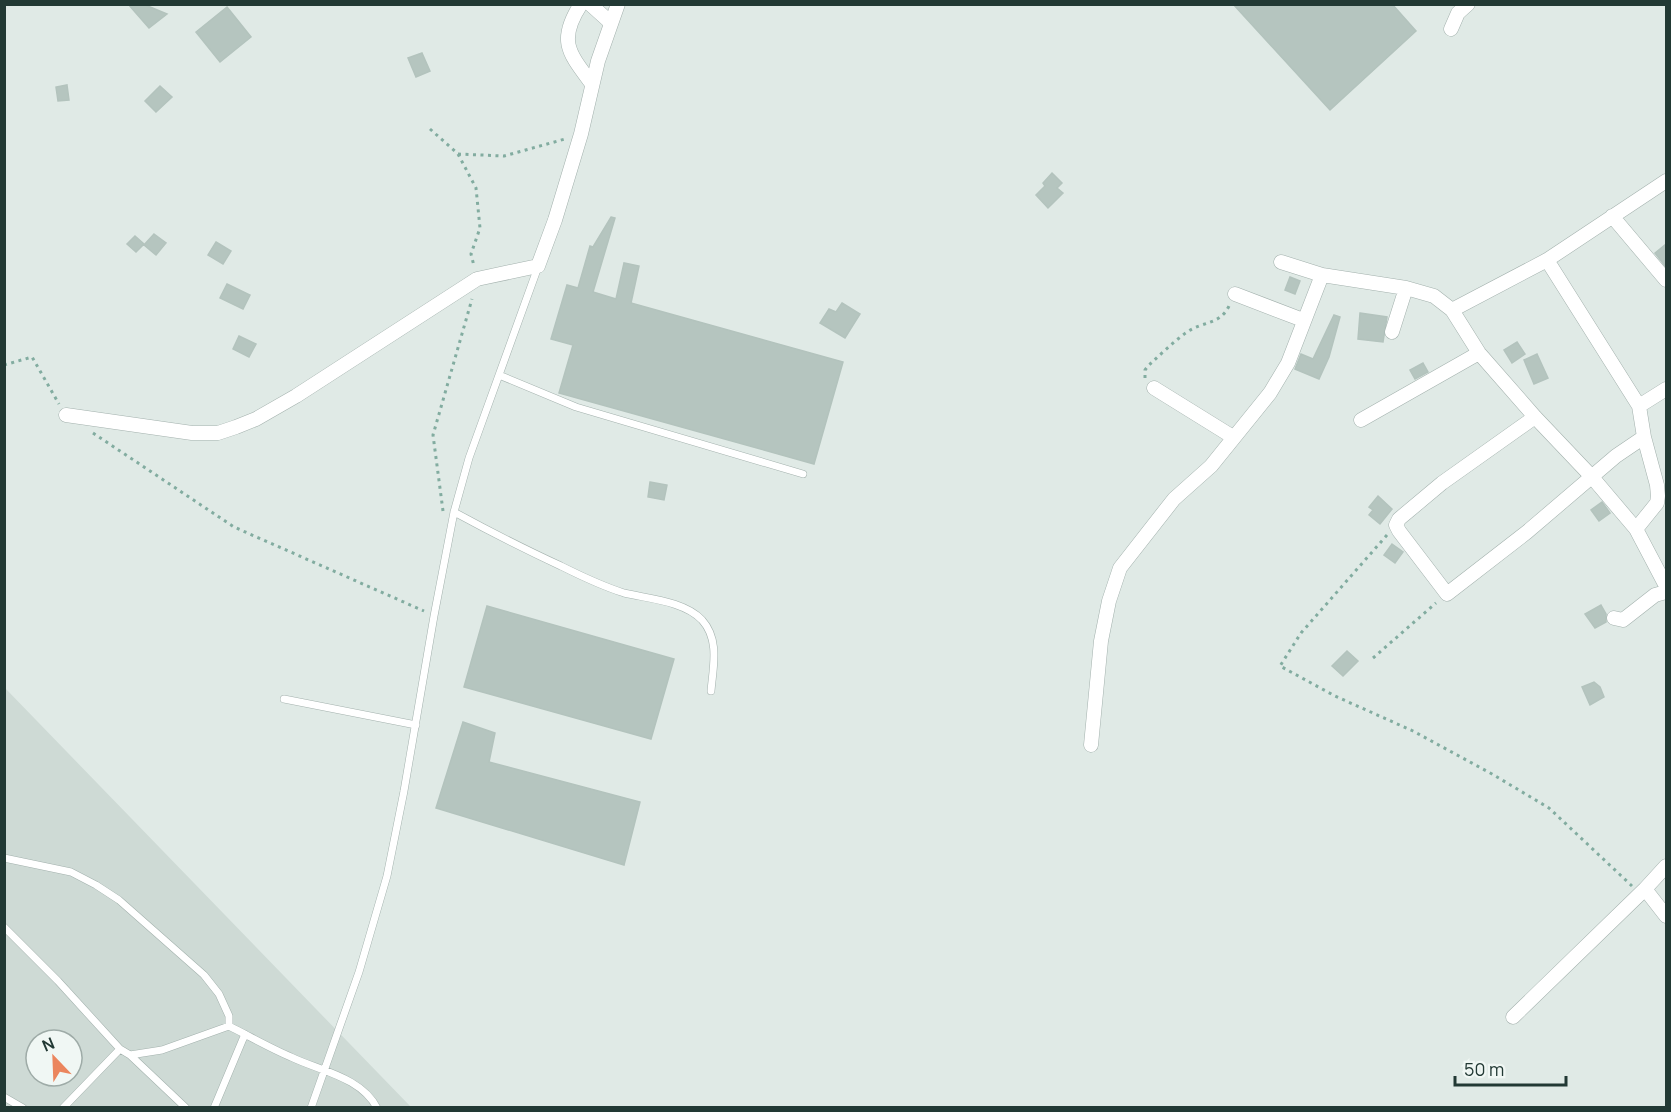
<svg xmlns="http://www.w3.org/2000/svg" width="1671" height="1112" font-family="Manrope,sans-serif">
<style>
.built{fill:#cedad5;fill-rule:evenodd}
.building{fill:#b5c5bf;stroke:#b3c3bd;stroke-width:1.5}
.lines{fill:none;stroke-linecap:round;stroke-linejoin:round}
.lane-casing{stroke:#a3b1ad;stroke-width:8}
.street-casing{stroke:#a3b1ad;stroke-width:15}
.path{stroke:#82aca0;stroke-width:3;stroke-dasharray:3 4.5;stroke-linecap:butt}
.lane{stroke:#fff;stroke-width:7}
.street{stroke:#fff;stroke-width:14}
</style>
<rect width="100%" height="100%" fill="#e0eae6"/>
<!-- built -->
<path class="built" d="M5 688 411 1107H5ZM36 1040H72V1076H36Z"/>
<!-- building -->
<path class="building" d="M128 4H143L167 14 149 28Z
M1233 4H1392L1416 31 1330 110Z
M227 7 251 37 220 62 196 32Z
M422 53 430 71 416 77 408 58Z
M67 85 69 100 58 101 56 87Z
M160 86 172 97 156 112 145 101Z
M1052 173 1062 183 1057 188 1063 193 1048 208 1036 195 1045 186 1043 183Z
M611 217 615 218 593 292 616 299 624 263 639 266 631 303 843 362 814 464 559 393 573 345 551 339 567 285 578 288 590 246 593 247Z
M154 234 166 243 156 255 144 245Z
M135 236 144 244 136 252 127 244Z
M216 242 231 251 223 264 208 255Z
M1666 244V267L1655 253Z
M1290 277 1300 281 1295 294 1285 290Z
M227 284 250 295 243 309 220 298Z
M842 303 860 314 845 338 820 323 829 309 836 312Z
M1360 313 1387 317 1383 342 1358 339Z
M1334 315 1340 317 1329 357 1319 379 1295 369 1301 354 1313 359Z
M239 336 256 344 249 357 233 349Z
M1517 342 1525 354 1512 363 1504 350Z
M1537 354 1548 378 1534 384 1524 360Z
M1423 363 1428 372 1415 379 1410 370Z
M650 482 667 485 664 500 648 497Z
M1378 496 1392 509 1380 524 1369 515 1373 510 1369 507Z
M1602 502 1610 513 1599 521 1591 510Z
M1392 544 1403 552 1395 563 1384 555Z
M1601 605 1606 614V622L1595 628 1585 614Z
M487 606 674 659 651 739 464 687Z
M1347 651 1358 661 1343 676 1332 666Z
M1594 682 1600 687 1604 697 1590 705 1582 687Z
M463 722 495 733 489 762 640 802 624 865 436 808Z"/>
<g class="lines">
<!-- lane casing -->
<g class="lane-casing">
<path id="lane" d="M499 375 576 407 803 474
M454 512C489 531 524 549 561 566 581 576 602 586 624 593 649 599 684 601 702 620 720 640 713 667 711 691
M284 699 416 725
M4 858 71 872 96 885 119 900 204 975 219 994 229 1016V1026C249 1036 270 1048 291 1057 320 1071 361 1077 377 1108
M4 927 58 981 120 1049 130 1055 162 1050 229 1026
M130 1055 186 1108
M4 1097 23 1108
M63 1108 120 1049
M214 1108 245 1034
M311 1108 359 972 387 876 404 791 434 616 454 512 469 458 538 267"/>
</g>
<!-- street casing -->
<g class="street-casing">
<path id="street" d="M581 4C557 41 569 53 592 84
M590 4 611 23
M1451 29 1458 13 1468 4
M1612 216 1666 280
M1547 260 1666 181
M1281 262 1322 275
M1235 294 1303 320
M1452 310 1547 260 1639 406 1644 437 1657 485 1658 496 1657 503 1636 529 1666 586
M1392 332 1406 288
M1154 388 1233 437
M1639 406 1666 389
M66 415 192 433H218L236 427 256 419 296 396 477 279 538 266 555 220 581 134 598 61 618 4
M1535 417 1442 483 1399 519 1396 525 1399 531 1447 594 1527 532 1616 456 1644 437
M1361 420 1479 353
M1614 618 1623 620 1655 595 1666 592
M1091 745 1101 641 1109 601 1120 568 1174 499 1211 466 1270 393 1288 363 1322 275 1406 288 1434 296 1452 310 1479 353 1535 417 1592 477 1636 529
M1645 889 1666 866
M1513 1017 1645 889 1666 916"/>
</g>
<!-- path -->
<path class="path" d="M430 129 458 154 476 188 480 228 471 254 474 266
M458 154 504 156 565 139
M4 365 32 357 59 404
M1145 378V370L1148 366C1160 355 1173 342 1187 332 1203 321 1220 325 1229 306
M93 433 234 527 424 611
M443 511 433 435 472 299
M1387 535 1301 633 1280 666 1335 696 1413 731 1492 774 1549 808 1632 886
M1373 658 1436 603"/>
<!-- lane -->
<use href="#lane" class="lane"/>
<!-- street -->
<use href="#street" class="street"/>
</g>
<!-- border -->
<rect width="1671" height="1112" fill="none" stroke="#223934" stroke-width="12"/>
<!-- north arrow -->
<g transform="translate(54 1058) rotate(337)"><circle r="28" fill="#f0f7f4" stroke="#9eaba7" stroke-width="1.5"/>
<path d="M0-4.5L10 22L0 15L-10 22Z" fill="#eb855d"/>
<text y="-9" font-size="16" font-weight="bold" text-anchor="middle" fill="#223934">N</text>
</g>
<!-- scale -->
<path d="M1455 1076v9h111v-9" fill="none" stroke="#223934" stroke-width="3"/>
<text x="1464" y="1076" font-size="18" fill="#223934" stroke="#f0f7f4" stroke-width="4.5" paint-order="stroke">50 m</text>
</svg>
